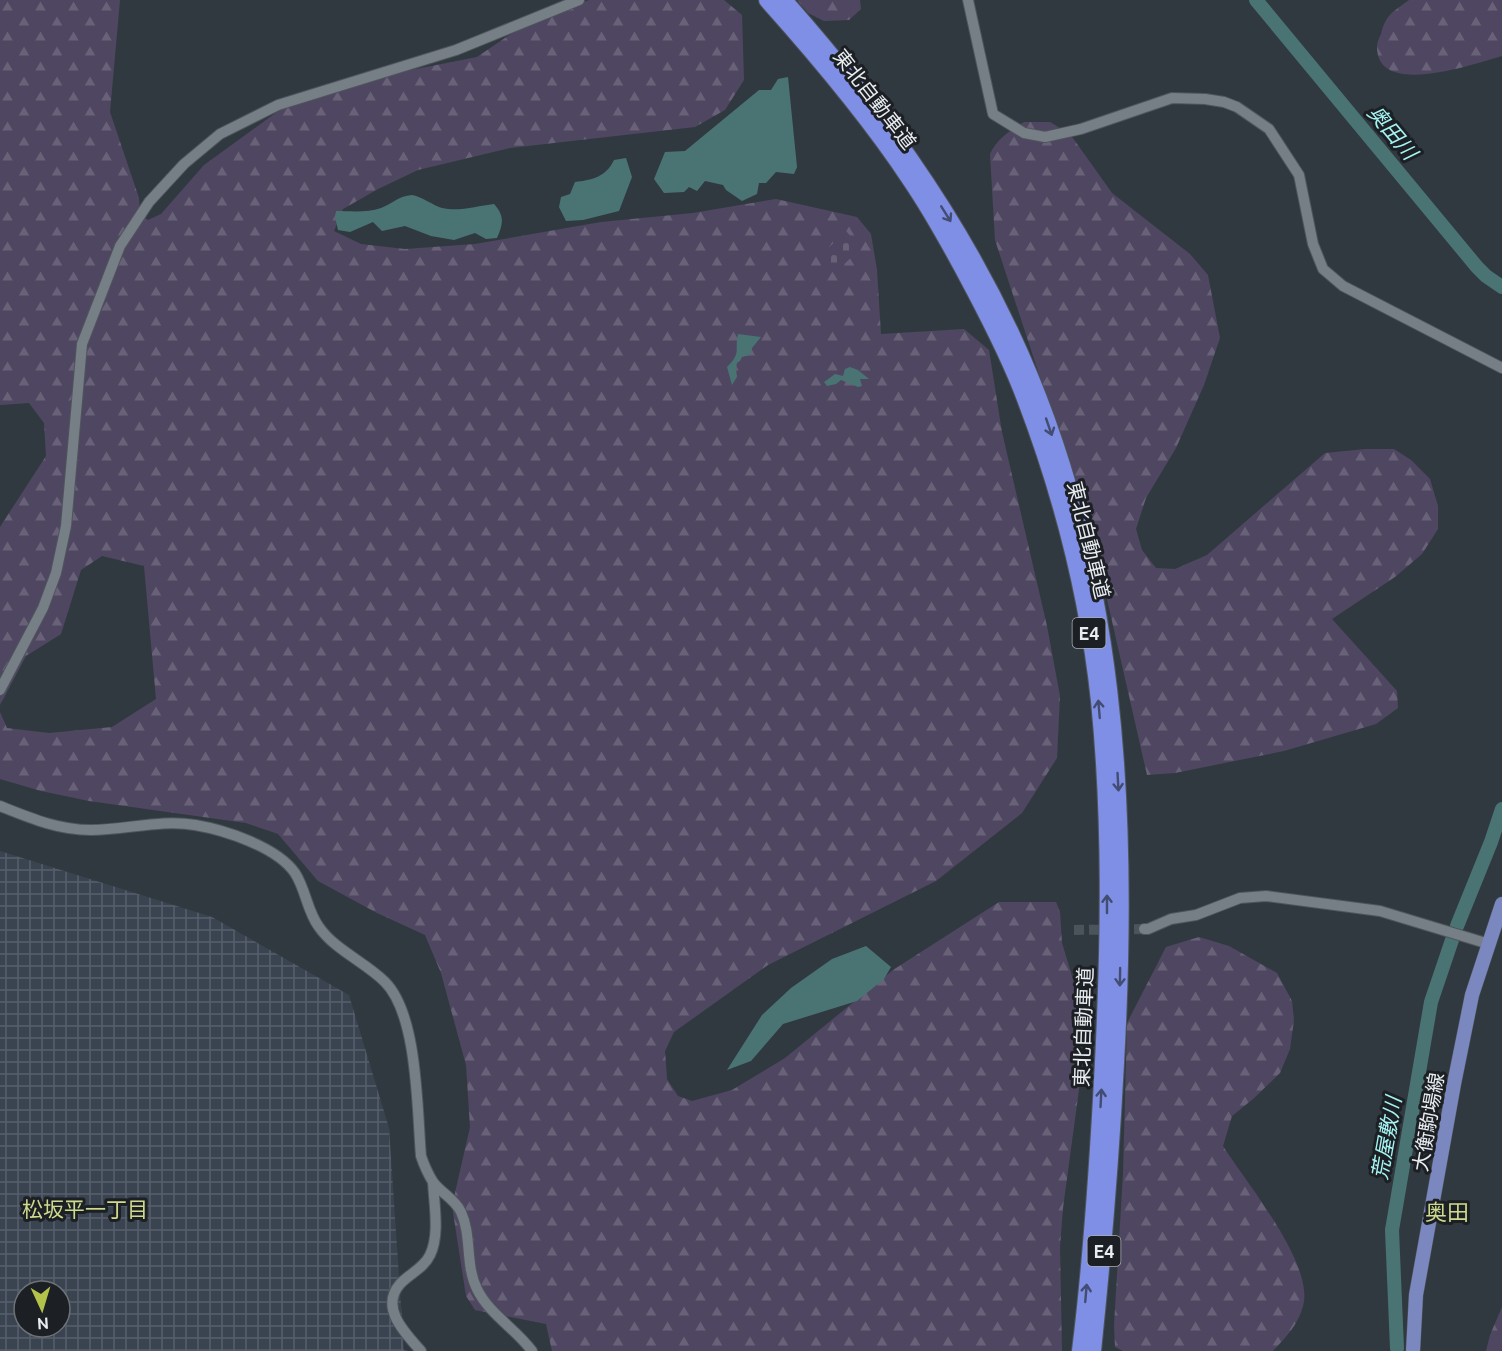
<svg xmlns="http://www.w3.org/2000/svg" width="1502" height="1351" font-family="Ubuntu,'Noto Sans JP',sans-serif">
<style>
.industrial{fill:url(#industrial-grid);fill-rule:evenodd}
.forest{fill:url(#forest-firs)}
.cemetery{fill:url(#cemetery-stones)}
.water{fill:#4a7474}
.lines{fill:none;stroke-linecap:round;stroke-linejoin:round}
.river{stroke:#4a7474;stroke-width:14}
.minor-tunnel{stroke:#4c545b;stroke-width:10;stroke-dasharray:10 5;stroke-linecap:butt}
.minor-casing{stroke:#4f555b;stroke-width:12}
.major-casing{stroke:#4f555b;stroke-width:15}
.highway-casing{stroke:#4f555b;stroke-width:18}
.minor{stroke:#767e86;stroke-width:10}
.major{stroke:#7b88bf;stroke-width:14}
.highway{stroke:#7e8fe5;stroke-width:16}
.oneway{stroke:#434c71}
.labels{text-anchor:middle;dominant-baseline:central;stroke-width:6;stroke-linejoin:round;paint-order:stroke}
.shield{fill:#1c1f23;stroke:#abafb4;stroke-width:1.5}
.shield-label{font-size:18px;font-weight:bold;fill:#e8edf2}
.street-label{font-size:20px;fill:#e8edf2;stroke:#1c1f23}
.water-label{font-size:21px;font-style:italic;fill:#a5f4f3;stroke:#1c1f23}
.neighbourhood-label{font-size:21px;fill:#ceda8e;stroke:#1c1f23}
.quarter-label{font-size:22px;fill:#ceda8e;stroke:#1c1f23}
</style>
<defs>
<pattern id="industrial-grid" width="8" height="8" patternUnits="userSpaceOnUse" patternTransform="scale(1.5)"><rect width="8" height="8" fill="#394450"/><path d="M0 4h8M4 0v8" fill="none" stroke="#565f6a"/></pattern>
<pattern id="forest-firs" width="22" height="20" patternUnits="userSpaceOnUse" patternTransform="scale(1.5)"><rect width="22" height="20" fill="#4f4661"/><path d="M5 1l3.5 6h-7zM16 11l3.5 6h-7z" fill="#686178"/></pattern>
<pattern id="cemetery-stones" width="16" height="16" patternUnits="userSpaceOnUse" patternTransform="scale(1.5)"><rect width="16" height="16" fill="#4f4661"/><path d="M2 7V4a2 2 0 0 1 4 0v3zM10 15v-3a2 2 0 0 1 4 0v3z" fill="#686178"/></pattern>
</defs>
<rect width="100%" height="100%" fill="#313940"/>
<!-- industrial -->
<path class="industrial" d="M0 851 212 917 349 995 389 1128 404 1350 408 1351H0ZM24 1291H60V1327H24Z"/>
<!-- forest -->
<path class="forest" d="M0 0H120L110 112 139 198 140 214 148 220 161 214 204 165 303 93 372 75 416 69 477 57 524 25 589 0H724L742 15 744 80 725 110 695 127 510 148 418 170 378 189 343 209 334 231 361 244 405 249 475 244 601 222 693 213 776 199 857 217 871 234 877 270 881 334 964 329 989 350 1002 432 1047 626 1060 696 1057 758 1022 813 936 881 768 965 674 1032 665 1051 667 1079 678 1096 692 1101 732 1090 785 1058 893 970 999 902H1056L1060 912 1062 943 1082 1009 1080 1082 1063 1208 1060 1247 1062 1351H552L546 1324 475 1310 466 1296 452 1206 470 1127 466 1065 441 973 425 935 377 913 318 881 278 834 246 823 89 801 41 791 0 779V712L7 728 49 733 112 727 156 699 144 566 102 556 81 570 61 634 26 656 0 705V527L46 456 44 423 29 403 0 405Z
M797 0H860L861 9 849 20 824 21 808 13Z
M1409 0H1502V56C1476 63 1377 99 1377 47 1377 43 1379 38 1381 34 1386 14 1393 12 1409 0Z
M1024 122H1050L1070 134 1112 193 1190 254 1208 275 1220 338 1204 385 1176 448 1146 498 1136 529 1142 550 1156 568 1175 569 1207 555 1325 453 1366 449H1394L1411 460 1430 479 1438 506V529L1422 554 1395 577 1332 619 1397 691 1398 708 1376 724 1284 751 1175 773 1147 775 1094 542 995 240 990 154C997 139 1010 131 1024 122Z
M1199 937 1229 946 1277 973 1292 1001 1294 1020 1290 1049 1280 1073 1253 1099 1232 1116 1223 1146C1245 1181 1315 1265 1303 1306 1298 1325 1286 1337 1273 1351H1123L1115 1347 1114 1325 1123 1174 1127 1023 1166 947Z
M1502 1307V1351H1486L1490 1335Z"/>
<!-- cemetery -->
<path class="cemetery" d="M846 231 861 248 834 274 821 255Z"/>
<!-- water -->
<path class="water" d="M788 77 797 167 794 174 776 172 766 183H759L757 194 742 201 726 190 723 185 705 181 697 191 689 187 684 192 664 193 654 179 665 152 685 151 759 90H771L778 79Z
M626 158 632 177 619 211 583 220 566 221 559 207 561 197 570 194 575 182C592 180 606 177 614 160Z
M412 195C423 197 432 205 442 208 459 212 477 206 494 204 505 216 503 224 497 238L486 239 475 233 454 240 431 236 405 226 382 231 373 222 350 232 338 230 335 217 336 211C350 211 367 213 381 208 394 203 398 196 412 195Z
M738 334 761 337 752 348 750 355 742 357 740 361 737 363 736 369 737 377 732 385 727 367C742 352 734 351 738 334Z
M850 367 858 370 869 379H860L862 386 858 387 841 380 836 384 827 386 824 382 835 374 843 376 845 369Z
M866 946 891 967 884 979 857 1001 783 1024 751 1061 727 1070 762 1015 791 988 832 959Z"/>
<g class="lines">
<!-- river -->
<path class="river" d="M1256 0 1477 267 1486 276 1502 287
M1457 926 1491 842 1502 809
M1397 1348 1392 1230 1431 1002 1452 940"/>
<!-- minor-tunnel -->
<path class="minor-tunnel" d="M1074 930 1144 929"/>
<!-- minor casing -->
<g class="minor-casing">
<path id="minor" d="M968 0 993 114 1024 133 1045 137 1081 129 1172 98 1205 99 1224 102 1237 107 1269 129 1299 175 1313 244 1323 269 1343 286 1502 368
M0 690 43 608 56 573 66 526 82 344 120 246 149 202 184 164 220 134 278 105 456 50 579 0
M0 806C30 818 58 830 91 830 126 830 161 819 195 825 225 830 277 847 295 873 306 890 307 911 319 927 335 950 365 962 385 982 418 1015 417 1110 421 1156 424 1165 428 1174 433 1182 441 1193 455 1199 461 1212 472 1236 465 1265 477 1289 489 1314 516 1329 532 1351
M1144 929H1148L1171 919 1196 915 1240 898 1266 896 1380 911 1489 944
M421 1351C406 1334 379 1308 400 1284 409 1274 424 1268 430 1255 440 1235 434 1204 433 1182"/>
</g>
<!-- major casing -->
<g class="major-casing">
<path id="major" d="M1413 1351 1416 1295 1454 1084 1472 995 1502 904"/>
</g>
<!-- highway casing -->
<g class="highway-casing">
<path id="highway" d="M767 0C818 57 869 117 911 181 934 215 954 252 973 288 992 324 1011 361 1025 399 1062 496 1088 598 1099 701 1111 821 1109 942 1103 1062 1098 1159 1092 1255 1080 1351
M784 0C875 103 953 209 1011 333 1119 563 1130 814 1116 1063 1111 1159 1103 1255 1093 1351"/>
</g>
<!-- minor -->
<use href="#minor" class="minor"/>
<!-- major -->
<use href="#major" class="major"/>
<!-- highway -->
<use href="#highway" class="highway"/>
</g>
<!-- one-way arrows -->
<defs><path id="oneway-shaft" d="M-6 0H5M1.5-3L5.5 0L1.5 3" fill="none" stroke-width="1.6" stroke-linecap="round" stroke-linejoin="round" transform="scale(1.5)"/></defs>
<g class="oneway">
<use href="#oneway-shaft" transform="translate(946 214) rotate(58)"/>
<use href="#oneway-shaft" transform="translate(1049 427) rotate(71)"/>
<use href="#oneway-shaft" transform="translate(1099 709) rotate(-95)"/>
<use href="#oneway-shaft" transform="translate(1118 782) rotate(87)"/>
<use href="#oneway-shaft" transform="translate(1107 904) rotate(-90)"/>
<use href="#oneway-shaft" transform="translate(1120 977) rotate(91)"/>
<use href="#oneway-shaft" transform="translate(1101 1098) rotate(-87)"/>
<use href="#oneway-shaft" transform="translate(1086 1293) rotate(-85)"/>
</g>
<g class="labels">
<!-- shield labels -->
<g class="shield">
<rect x="1072.5" y="618" width="33" height="30" rx="4.5"/>
<rect x="1087.5" y="1236" width="33" height="30" rx="4.5"/>
</g>
<g class="shield-label">
<text x="1089" y="633">E4</text>
<text x="1104" y="1251">E4</text>
</g>
<!-- street labels -->
<g class="street-label">
<text transform="translate(875 99) rotate(52)">東北自動車道</text>
<text transform="translate(1089 540) rotate(76)">東北自動車道</text>
<text transform="translate(1083 1027) rotate(-88)">東北自動車道</text>
<text transform="translate(1428 1122) rotate(-80)">大衡駒場線</text>
</g>
<!-- water labels -->
<g class="water-label">
<text transform="translate(1393 132) rotate(50)">奥田川</text>
<text transform="translate(1386 1138) rotate(-80)">荒屋敷川</text>
</g>
<!-- neighbourhood labels -->
<g class="neighbourhood-label">
<text x="85" y="1209">松坂平一丁目</text>
</g>
<!-- quarter labels -->
<g class="quarter-label">
<text x="1447" y="1211">奥田</text>
</g>
</g>
<!-- north arrow -->
<g transform="translate(42 1309) rotate(176)"><circle r="28" fill="#1c1f23" stroke="#6e7176" stroke-width="1.5"/>
<path d="M0-4.5L10 22L0 15L-10 22Z" fill="#b3c24b"/>
<text y="-9" font-size="16" font-weight="bold" text-anchor="middle" fill="#e8edf2">N</text>
</g>
</svg>
